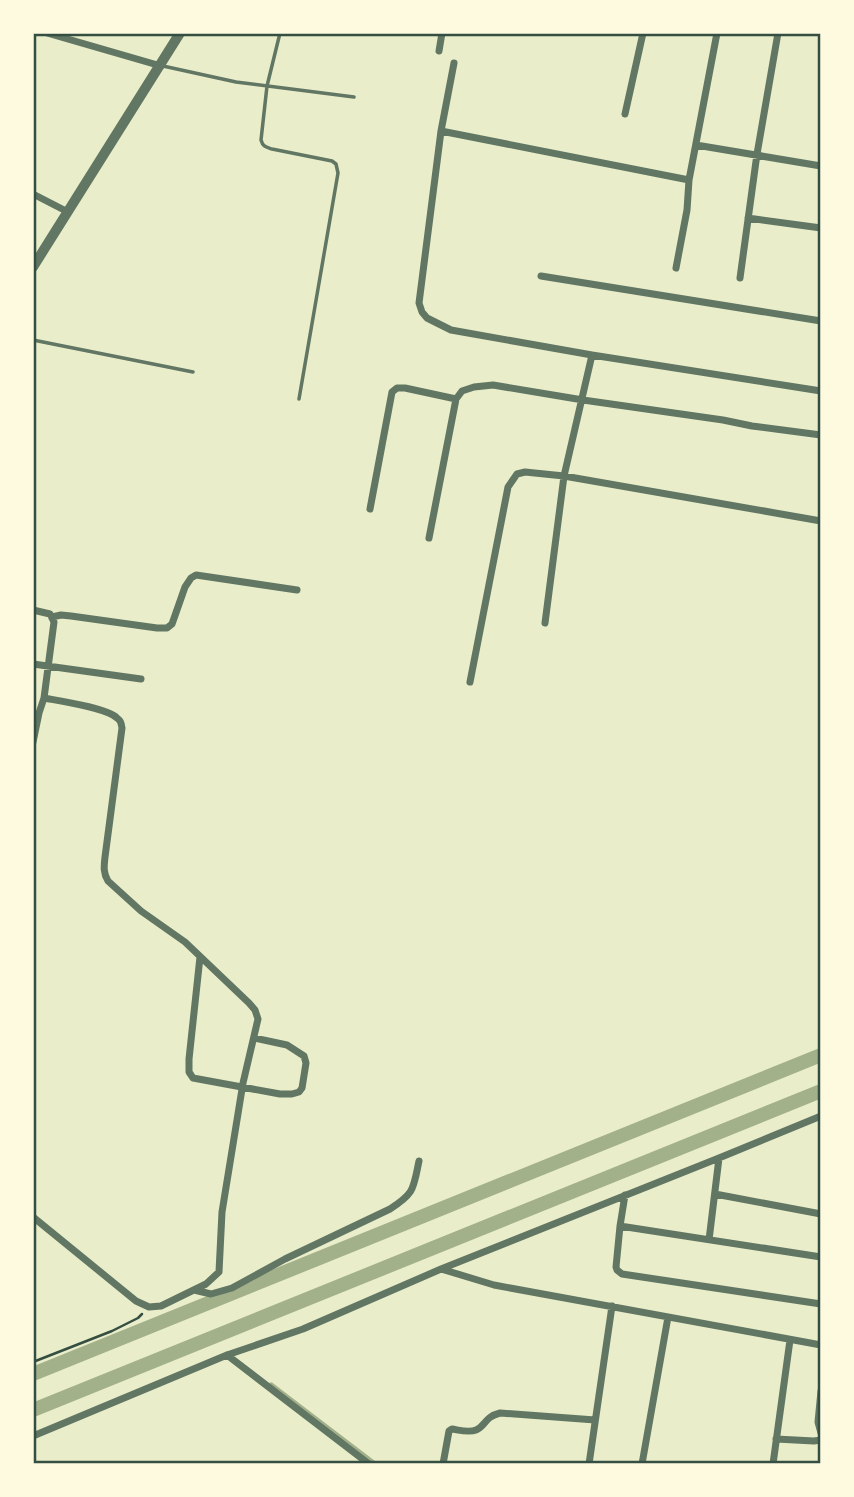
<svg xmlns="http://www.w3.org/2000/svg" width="854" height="1497" font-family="Cabin,sans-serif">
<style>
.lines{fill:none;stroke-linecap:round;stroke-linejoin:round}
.stream{stroke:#a3b18a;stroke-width:3.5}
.canal{stroke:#a3b18a;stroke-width:14}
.path{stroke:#344e41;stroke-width:2.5}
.service{stroke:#617663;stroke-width:3.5}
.minor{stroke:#617663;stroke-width:7}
.tertiary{stroke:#617663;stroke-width:10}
.neatline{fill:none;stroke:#344e41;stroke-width:2.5}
</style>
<rect width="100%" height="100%" fill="#e9edc9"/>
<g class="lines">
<!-- stream -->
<path class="stream" d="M271 1384 376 1464"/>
<!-- canal -->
<path class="canal" d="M33 1374 821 1055
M33 1410 821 1091"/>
<!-- path -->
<path class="path" d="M33 1362 112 1331 138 1318 142 1314"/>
<!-- service -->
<path class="service" d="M280 33 267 86 261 140C263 147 266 147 272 149L332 161 336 164 338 173 299 399
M163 66 236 82 354 97
M33 340 193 372"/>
<!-- minor -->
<path class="minor" d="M47 33 161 66
M439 51 442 33
M454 63 441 131 419 303 422 312 427 318 451 330 592 355 821 391
M625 114 643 33
M441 131 689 180
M696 145 821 166
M33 194 68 212
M748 218 821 228
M676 268 687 210 689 180 717 33
M541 276 821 321
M740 278 757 154 778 33
M370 509 392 392 397 388H405L456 399
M429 538 456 399 462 391 474 387 493 385 583 400 723 420 752 426 821 435
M33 610 50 614 54 622 44 698 39 713 33 742
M52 617 61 615 71 616 157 628H167L172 624 185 587 191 578 196 575 297 590
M545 623 564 476 592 355
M33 664 141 679
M470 682 508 487 517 474 525 472 564 476 821 521
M200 957 189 1059V1072L193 1078 280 1094H292L299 1092 302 1088 306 1063 304 1056 287 1045 254 1038
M715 1194 821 1214
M625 1195 620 1226 821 1257
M33 1217 136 1301 149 1307 161 1306 206 1284 219 1272 222 1212 243 1083 258 1019 255 1010 249 1003 185 942 141 911 108 881C103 873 104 866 105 857L122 728C121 723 121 721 117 718 107 708 60 701 44 698
M620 1226 616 1267 617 1270 622 1274 821 1304
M709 1240 719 1158
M441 1269 494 1285 821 1345
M194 1290 211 1294 232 1288 285 1259 390 1209C415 1193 413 1189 419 1161
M227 1355 369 1464
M821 1391 818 1422 821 1433
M33 1436 227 1355 303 1329 441 1269 719 1158 821 1116
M776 1439 814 1441 821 1440
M443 1464 449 1431 452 1429C459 1430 469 1433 476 1430 486 1426 484 1417 500 1413L595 1420
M589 1464 612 1306
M642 1464 668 1317
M773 1464 790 1340"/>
<!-- tertiary -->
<path class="tertiary" d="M33 267 180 33"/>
</g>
<!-- border -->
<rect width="854" height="1497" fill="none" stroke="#fefae0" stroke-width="70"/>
<rect x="35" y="35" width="784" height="1427" class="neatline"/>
</svg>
